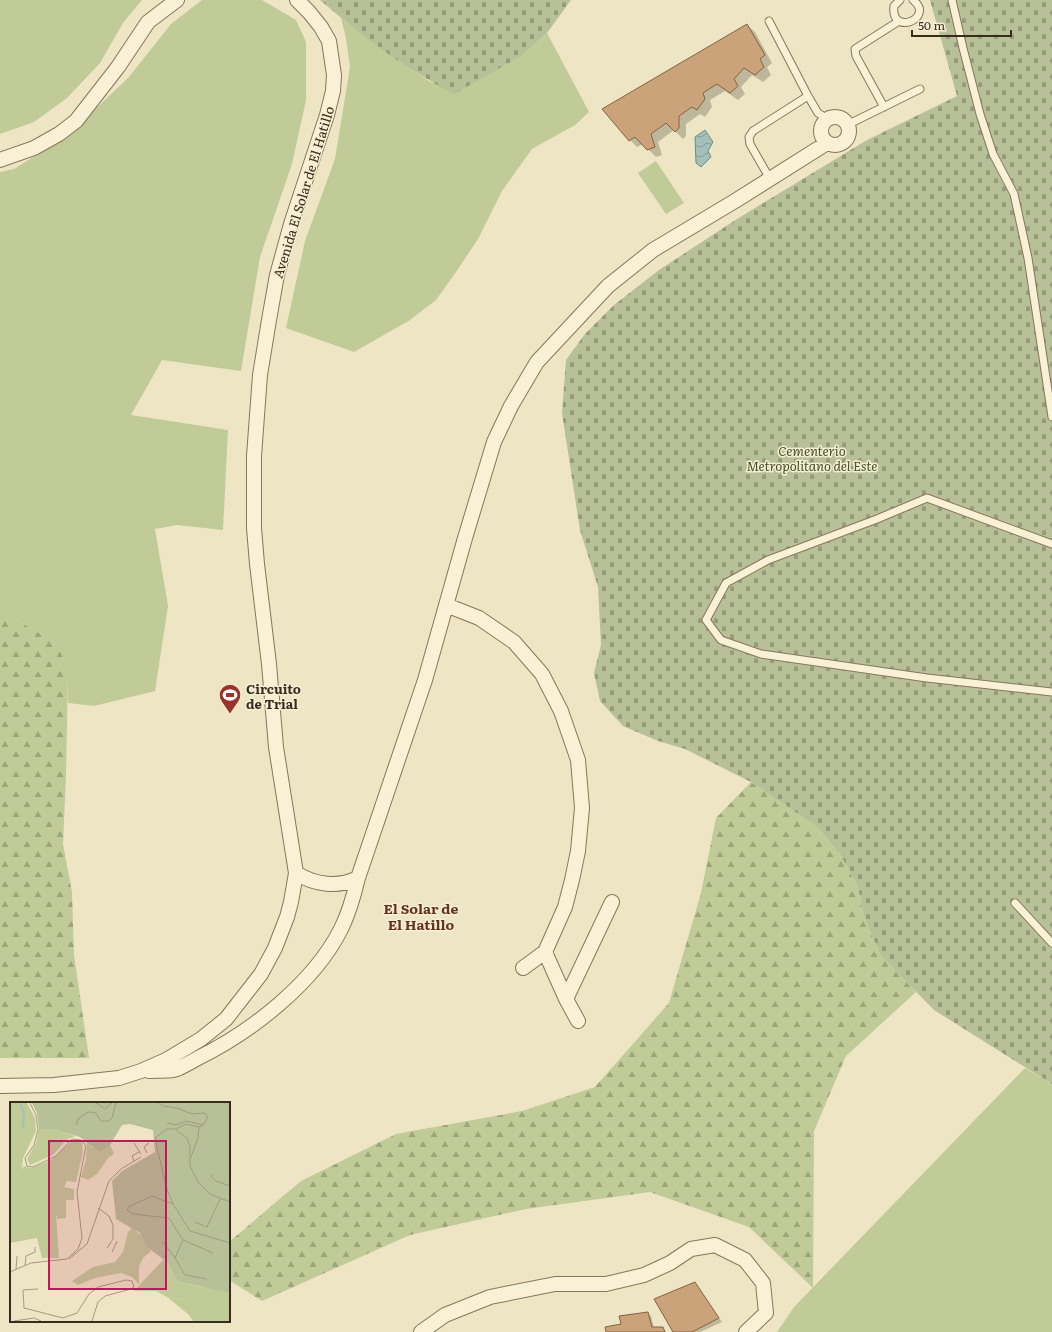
<svg xmlns="http://www.w3.org/2000/svg" width="1052" height="1332" font-family="Literata,serif">
<style>
.green{fill:#c0cb97}
.forest{fill:url(#forest-firs)}
.cemetery{fill:url(#cemetery-stones)}
.water{fill:url(#water-waves);stroke:#6c8e89}
.shadow{fill:#0003}
.building{fill:#cba37a;stroke:#866240}
.lines{fill:none;stroke-linecap:round;stroke-linejoin:round}
.service-casing{stroke:#87765a;stroke-width:9}
.minor-casing{stroke:#87765a;stroke-width:16}
.service{stroke:#f8f1d6;stroke-width:7}
.minor{stroke:#f8f1d6;stroke-width:14}
.labels{text-anchor:middle;dominant-baseline:central;stroke-width:3;stroke-linejoin:round;paint-order:stroke}
.street-label{font-size:13px;fill:#372d1e;stroke:#f5eed3}
.park-label{font-size:13px;font-style:italic;fill:#445425;stroke:#f5eed3}
.poi-label{font-size:13px;font-weight:bold;fill:#372d1e;stroke:#f5eed3;text-anchor:start}
.neighbourhood-label{font-size:14px;font-weight:bold;fill:#63331e;stroke:#f5eed3}
.inset-river{fill:none;stroke:#a5c0bb;stroke-width:2}
.inset-road{fill:none;stroke:#a49b81;stroke-width:1}
.view{fill:#c2185b;fill-opacity:0.15;stroke:#c2185b;stroke-width:2}
.inset-edge{fill:none;stroke:#372d1e;stroke-width:2}
</style>
<defs>
<pattern id="forest-firs" width="22" height="20" patternUnits="userSpaceOnUse"><rect width="22" height="20" fill="#c0cb97"/><path d="M5 1l3.5 6h-7zM16 11l3.5 6h-7z" fill="#9da57b"/></pattern>
<pattern id="cemetery-stones" width="16" height="16" patternUnits="userSpaceOnUse"><rect width="16" height="16" fill="#b7c096"/><path d="M2 7V4a2 2 0 0 1 4 0v3zM10 15v-3a2 2 0 0 1 4 0v3z" fill="#969c7a"/></pattern>
<pattern id="water-waves" width="16" height="10" patternUnits="userSpaceOnUse"><rect width="16" height="10" fill="#a5c0bb"/><path d="M0 5q4-4 8 0t8 0" fill="none" stroke="#879c97"/></pattern>
</defs>
<rect width="100%" height="100%" fill="#ede5c3"/>
<!-- green -->
<path class="green" d="M0 0H142L123 23 100 63 67 98 34 122 0 134Z
M202 0H262L296 20 306 42V100L292 164 260 257 241 371 162 360 131 415 228 430 223 530 177 525 155 529 168 606 155 691 94 706 68 703V673L58 644 0 610V172L14 169 67 136 129 77 171 24Z
M341 18 399 61 432 83 523 55 547 33 589 112 575 125 532 149 502 191 478 239 456 272 436 300 410 320 354 352 286 328 305 241 335 159 350 67 346 38Z
M656 161 684 203 666 214 638 173Z
M1025 1068 1052 1084V1332H777L794 1307Z"/>
<!-- forest -->
<path class="forest" d="M0 610 58 644 68 673 66 776 63 844 72 892 74 955 89 1058H0Z
M751 782 816 826 840 854 858 887 864 917 881 956 916 992 846 1056 814 1131 813 1288 749 1227 650 1192 526 1209 410 1235 262 1301 229 1280V1242L301 1181 396 1134 522 1111 595 1087 669 1003 701 893 716 818Z"/>
<!-- cemetery -->
<path class="cemetery" d="M320 0H571L547 33 523 55 454 94C406 69 361 36 320 0Z
M930 0H1052V1084L934 1010 881 956 864 917 858 887 840 854 816 826 751 782 685 749 658 741 623 726 600 701 594 673 601 645 598 587 580 530 562 413 566 360 585 334 614 305 659 270 737 219 867 140 957 96Z"/>
<!-- water -->
<path class="water" d="M705 130 713 142 708 151 711 157 701 167 696 163 695 137Z"/>
<!-- shadow -->
<path class="shadow" d="M747 25 755 32 772 63 767 67 771 75 763 82 752 75 741 87 745 94 738 100 725 91 710 100 712 107 705 117 700 114 686 124V136L683 139 674 130 658 142 662 155 656 157 643 144 637 147 630 140Z
M698 1287 722 1322 700 1332H674Z
M648 1313 651 1316 654 1328H662L666 1332H607Z"/>
<!-- building -->
<path class="building" d="M747 24 765 55 760 59 764 67 755 75 744 68 734 79 738 86 730 93 717 84 703 93 705 99 697 110 692 107 679 116V128L675 132 666 123 651 134 655 147 647 150 635 137 629 141 602 109Z
M695 1282 719 1318 692 1332H673L654 1299Z
M648 1312 652 1327H663L665 1332H606L605 1327 621 1324 619 1316Z"/>
<g class="lines">
<!-- service casing -->
<g class="service-casing">
<path id="service" d="M900 0 894 6C890 37 936 18 913 0
M952 0 963 48 980 114 993 154 1014 194 1028 258 1052 417
M769 21 808 96 818 113 828 119
M884 107 856 56 855 49 899 21
M847 125 920 89
M770 179 750 144 749 137 753 131 808 96
M1052 544 927 498 877 519 768 560 726 583 706 620 721 640 761 654 927 678 1052 692
M1015 903 1052 943"/>
</g>
<!-- minor casing -->
<g class="minor-casing">
<path id="minor" d="M821 131a14 14 0 1 1 28 0a14 14 0 1 1-28 0Z
M0 160 34 148 59 134 76 121 118 67 148 22 177 0
M446 605 479 618 514 642 542 674 561 711 578 760 582 808 578 851 572 880 565 907 545 952 523 968
M296 873C315 885 338 888 358 878
M545 952 566 999 578 1021
M566 999 612 902
M149 1071C158 1070 169 1072 177 1069 184 1066 191 1062 198 1058 251 1032 314 983 341 929 349 913 354 895 358 878L425 680 465 538 494 442 511 406 537 362 608 286 653 250 735 201 827 143
M0 1086 54 1085 119 1078 141 1071 166 1060 201 1039 226 1019 261 974 275 948 287 917 291 902 296 873 276 747 269 664 257 564 254 528V456L260 375 269 320 277 275 291 224 327 115 333 91 334 75 329 41 321 27 309 12 297 0
M421 1332 445 1315 490 1297 555 1284H606L644 1275 670 1263 691 1249 715 1245 745 1260 763 1283 766 1313 746 1332"/>
</g>
<!-- service -->
<use href="#service" class="service"/>
<!-- minor -->
<use href="#minor" class="minor"/>
</g>
<!-- icons -->
<defs>
<g id="stadium-pin" transform="scale(1.15)"><path d="M0 17L-7.5 6A9.5 9.5 0 1 1 7.5 6Z" fill="#96342b" stroke="#f5eed3"/><path d="M0-5a6.5 5 0 1 0 0 10a6.5 5 0 1 0 0-10ZM-3.5-1.8h7v3.6h-7Z" fill="#fff"/></g>
</defs>
<g fill-rule="evenodd">
<use href="#stadium-pin" x="230" y="695"/>
</g>
<g class="labels">
<!-- street labels -->
<g class="street-label">
<text transform="translate(303 192) rotate(-73)">Avenida El Solar de El Hatillo</text>
</g>
<!-- park labels -->
<g class="park-label">
<text x="812" y="450">Cementerio<tspan x="812" dy="15">Metropolitano del Este</tspan></text>
</g>
<!-- poi labels -->
<g class="poi-label">
<text x="246" y="688">Circuito<tspan x="246" dy="15">de Trial</tspan></text>
</g>
<!-- neighbourhood labels -->
<g class="neighbourhood-label">
<text x="421" y="908">El Solar de<tspan x="421" dy="16">El Hatillo</tspan></text>
</g>
</g>
<!-- overview -->
<g transform="translate(10 1102)">
<rect width="220" height="220" fill="#ede5c3"/>
<path d="M29 27H42L65 34 56 38 43 53 20 63 17 57 26 41ZM66 38 72 41 73 50 66 80 57 79 54 85 64 87V98H56V116L47 117V114L16 87 11 77V69L14 64 21 66 41 58 62 39ZM77 41 83 46 100 43 104 52 98 56 87 72 78 78 71 75 76 57ZM153 158 157 160 167 179 192 185 187 192 175 198 157 195 146 189H124Z" fill="#c0cb97"/>
<path d="M0 1H17L25 16 26 29 13 56 11 77 18 89 46 111 49 156H32L27 136 0 141ZM122 126 132 134 141 149 133 156 129 164V182L122 175 111 171 85 176 68 183 62 179 83 165 105 160 113 150 118 130ZM192 185 220 189V219H183L178 212 157 195 175 198 187 192Z" fill="#c0cb97"/>
<path d="M22 1H220L219 191 167 179 157 160 137 145 130 131 106 117 102 79 112 69 145 50 143 28 120 22 112 23 100 43 89 50 70 35 42 27H29L27 11Z" fill="#b7c096"/>
<path class="inset-river" d="M10 1 14 11 13 26"/>
<path class="inset-road" d="M86 1 95 7 102 1M149 1 153 4 167 6 182 12 194 11 198 15 193 23 177 19 166 23 157 21M66 23 69 16 78 10 86 11 91 19H99L102 16 106 1M166 28 177 36 180 44V64L188 80 200 92 220 100M124 41 131 52M137 51 134 45 139 41M181 55 188 36 189 25M124 59 122 54 129 50M202 72 201 74 206 79 220 84M163 102 156 85 145 36 157 27H166L176 22 189 25 193 23M88 106 99 114 103 123V137L97 146M185 120 197 125 210 97M173 138 203 151M152 139 165 156 173 138 159 116 123 112 117 108 120 104 142 94 152 98 163 102 180 129 220 141M102 150 107 139M165 156 175 173 197 177M59 157 77 142 99 79 111 67 131 55M15 163 16 154 25 150V145M6 167 7 154M0 170 21 161 57 157 68 147 72 136 67 90 76 44 71 38 62 37 46 54 23 65 17 64 15 56 24 43 28 28 26 13 20 1M28 187 13 188 14 206 53 216 67 211 79 192 88 185 116 178 122 179 124 185 121 187 95 194 88 200 82 219M4 219 24 216 31 219"/>
<path class="view" d="M39 39H156V187H39Z"/>
<rect width="220" height="220" class="inset-edge"/>
</g>
<!-- scale -->
<path d="M912 30v6h99v-6" fill="none" stroke="#372d1e" stroke-width="2"/>
<text x="918" y="30" font-size="12" fill="#372d1e" stroke="#f5eed3" stroke-width="3" paint-order="stroke">50 m</text>
</svg>
